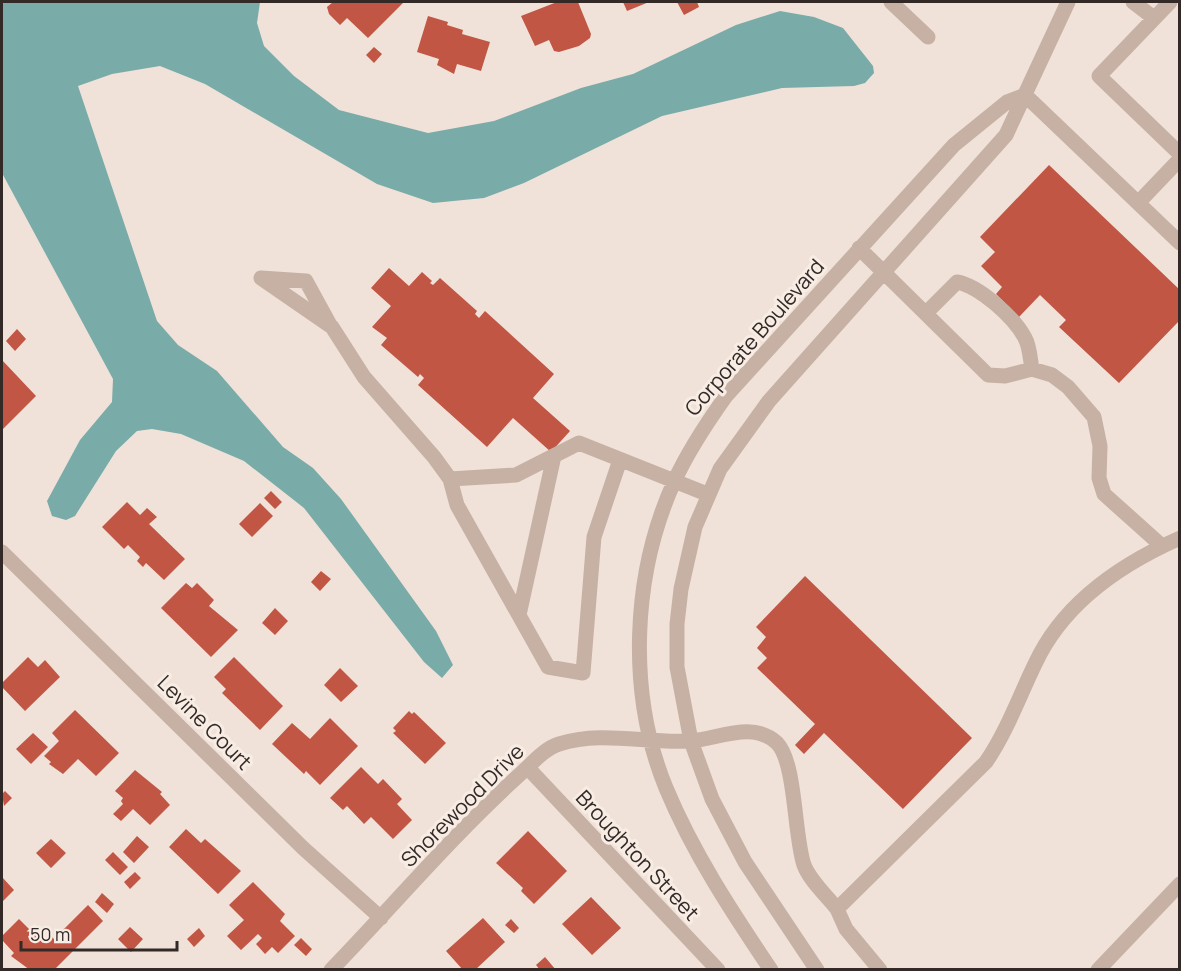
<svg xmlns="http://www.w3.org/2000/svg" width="1181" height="971" font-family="Manrope,sans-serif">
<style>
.water{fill:#79aba8}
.building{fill:#c15645}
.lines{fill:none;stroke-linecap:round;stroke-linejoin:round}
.minor{stroke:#c7b1a5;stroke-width:15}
.labels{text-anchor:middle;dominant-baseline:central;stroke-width:6;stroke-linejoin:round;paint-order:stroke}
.street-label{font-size:21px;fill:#332926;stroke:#f8ede4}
</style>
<rect width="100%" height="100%" fill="#f0e2d8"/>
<!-- water -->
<path class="water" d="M2 2H260L257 23 264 46 294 76 339 110 428 133 494 121 581 88 633 74 736 25 780 11 814 17 843 28 873 66 874 73 865 83 854 86 782 88 662 116 524 183 484 198 433 203 377 184 205 84 160 66 112 74 78 86 157 321 178 345 217 371 283 447 313 468 341 499 436 631 453 665 442 678 424 662 304 508 244 461 181 434 152 429 137 431 116 451 75 516 66 520 52 516 47 501 80 440 112 402 113 379 2 173Z"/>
<!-- building -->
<path class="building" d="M333 2H404L368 38 347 18 340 25 329 14 327 7Z
M557 2H578L591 34 590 38 579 46 559 52 554 51 549 40 535 46 521 16Z
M623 2H649L627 11Z
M677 2H697L699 7 684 15Z
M428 16 448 22 447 25 463 30 462 34 490 42 481 71 457 64 454 74 437 65 439 59 417 52Z
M374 47 382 54 374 63 366 55Z
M1049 165 1180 290V320L1119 383 1059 327 1066 320 1040 295 1019 317 996 294 1002 287 981 266 995 252 980 237Z
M389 268 409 286 422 272 432 281 430 283 433 285 440 278 477 311 475 314 479 318 485 311 554 374 533 398 570 431 551 452 513 418 487 447 418 385 424 378 420 374 418 377 381 345 387 338 372 327 391 306 371 288Z
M17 329 26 339 15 351 6 341Z
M2 360 36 396 2 430Z
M271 491 282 502 275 509 264 498Z
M127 502 140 515 147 508 157 517 149 524 185 559 164 580 146 563 143 567 137 561 140 557 128 545 124 549 102 527Z
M260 503 273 516 252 537 239 524Z
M321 571 331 579 320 591 311 582Z
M805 576 972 738 903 809 824 733 804 754 795 745 815 724 757 668 767 658 757 648 766 637 756 627Z
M186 583 192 588 197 583 214 600 209 606 238 630 211 657 161 608Z
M275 608 288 621 275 635 262 623Z
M28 657 38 667 45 660 60 677 25 711 2 687V683Z
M234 657 283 706 260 730 222 693 226 689 214 677Z
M340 668 358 686 341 702 324 685Z
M75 710 119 753 96 776 78 759 63 774 49 764 51 762 44 756 59 741 52 733Z
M409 711 412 714 414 712 446 743 425 764 393 733 396 731 393 728Z
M330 718 358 746 320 785 306 771 304 774 272 744 292 723 310 739Z
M33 733 48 747 31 764 16 749Z
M361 767 378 784 383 779 402 799 397 804 412 820 393 839 371 817 364 824 347 806 343 810 330 798Z
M135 770 162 792 160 794 170 805 150 825 133 809 121 821 113 814 123 804 121 801 123 798 115 791Z
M5 791 12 798 4 806 2 794Z
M186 829 201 843 205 839 241 871 218 894 169 847Z
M528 831 567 871 534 904 521 891 523 888 496 863Z
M137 836 149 847 134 863 123 852Z
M51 839 66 853 51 868 36 853Z
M113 852 128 867 120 875 105 860Z
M135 872 141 878 130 889 124 882Z
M2 877 14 890 2 902Z
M253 882 285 914 280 921 295 936 278 953 272 947 265 954 256 944 262 938 258 934 241 950 227 936 244 920 229 905Z
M102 893 114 904 107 913 95 902Z
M591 897 621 928 592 955 562 924Z
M88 905 103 921 54 970H30L11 956 14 953 2 940V936L19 919 43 943 51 936 54 939Z
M483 918 505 942 475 970H463L446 951Z
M511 919 519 928 514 933 505 925Z
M130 927 143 939 131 952 118 939Z
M199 928 205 936 194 947 187 939Z
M301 938 312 949 306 956 294 945Z
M545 957 556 970H540L536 965Z"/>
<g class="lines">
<!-- minor -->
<path class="minor" d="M891 2 928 37
M1133 2 1154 18
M1170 2 1099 76 1180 154
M1025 95 1180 243
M1138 203 1180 159
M859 248 988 375 1005 376 1032 369 1052 375 1068 387 1094 417 1100 446 1099 478 1104 494 1162 546
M261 278 332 327 364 377 434 457 450 479 516 475 579 443 707 494
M261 278 306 281 329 323
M926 313 957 282C979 286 1014 317 1025 338 1030 347 1030 359 1032 369
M450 479 457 505 548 667 583 673 594 537 620 460
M2 552 303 848 381 918
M519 615 554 456
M528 768 718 970
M331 970C393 906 451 837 517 777 530 766 543 749 559 744 602 730 647 744 690 741 719 739 752 720 777 743 796 762 794 836 804 865 810 881 827 896 837 909
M771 970C732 912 693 853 666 788 627 693 632 575 674 482 688 451 706 424 726 396L954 145 1007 102 1025 95
M817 970 745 862 712 799 691 741 677 667V624L681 589 695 527 720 469 769 401 1006 135 1068 2
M880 970 846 929 837 909 986 762C1007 731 1019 697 1035 664 1063 603 1121 564 1180 538
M1098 970 1180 884"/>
</g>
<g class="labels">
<!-- street labels -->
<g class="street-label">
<text transform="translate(754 337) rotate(-49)">Corporate Boulevard</text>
<text transform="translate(205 722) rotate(45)">Levine Court</text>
<text transform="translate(462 805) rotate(-45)">Shorewood Drive</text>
<text transform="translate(638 855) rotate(47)">Broughton Street</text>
</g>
</g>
<!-- border -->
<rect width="1181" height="971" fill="none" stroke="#332926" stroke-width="6"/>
<!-- scale -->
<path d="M21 941v9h156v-9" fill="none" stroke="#332926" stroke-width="3"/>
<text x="30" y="941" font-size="18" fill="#332926" stroke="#f8ede4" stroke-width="4.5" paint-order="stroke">50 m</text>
</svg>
